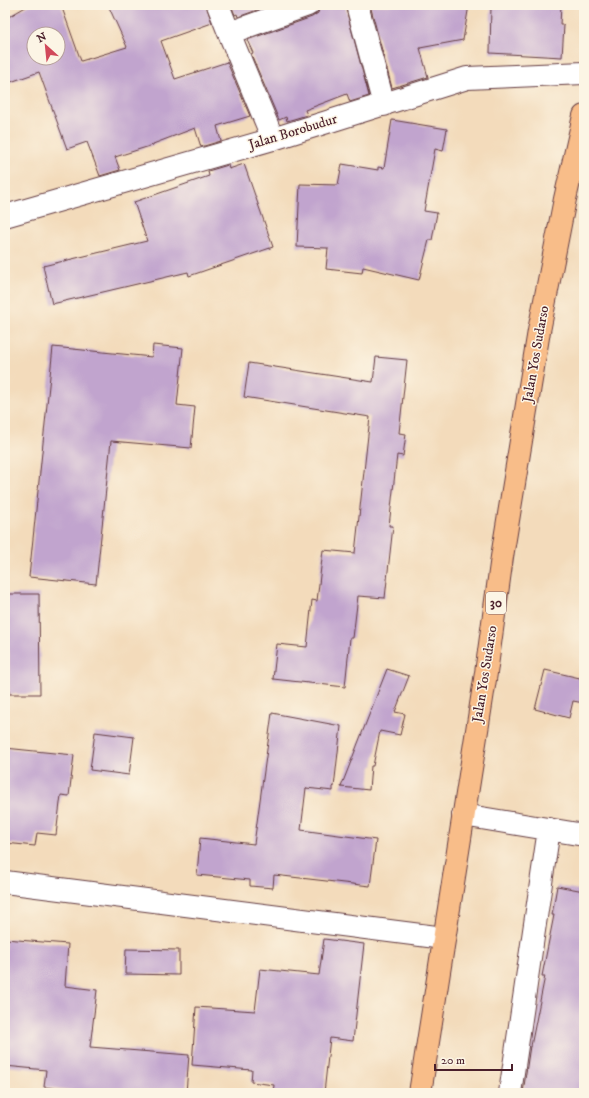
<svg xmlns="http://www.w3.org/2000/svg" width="589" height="1098" font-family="'IM FELL DW Pica',serif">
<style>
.building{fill:#c1a4ce;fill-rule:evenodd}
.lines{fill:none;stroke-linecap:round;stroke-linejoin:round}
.street-casing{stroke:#633b41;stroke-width:24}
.highway-casing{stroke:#633b41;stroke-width:24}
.street{stroke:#fff;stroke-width:22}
.highway{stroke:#f8bd89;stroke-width:22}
.labels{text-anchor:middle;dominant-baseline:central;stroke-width:3;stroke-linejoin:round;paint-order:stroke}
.shield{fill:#fcf5e5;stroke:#7f5f63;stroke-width:1}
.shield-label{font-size:13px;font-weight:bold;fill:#4a1f2b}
.street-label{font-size:14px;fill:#4a1f2b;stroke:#fcf5e5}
</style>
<rect width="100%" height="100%" fill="#fcf5e5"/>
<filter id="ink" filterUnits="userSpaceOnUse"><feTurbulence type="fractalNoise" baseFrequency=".025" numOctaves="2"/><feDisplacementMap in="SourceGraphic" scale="8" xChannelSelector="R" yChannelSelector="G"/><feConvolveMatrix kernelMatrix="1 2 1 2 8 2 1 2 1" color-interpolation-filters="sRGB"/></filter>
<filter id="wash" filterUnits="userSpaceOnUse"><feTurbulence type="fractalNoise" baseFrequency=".012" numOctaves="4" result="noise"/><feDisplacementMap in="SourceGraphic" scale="16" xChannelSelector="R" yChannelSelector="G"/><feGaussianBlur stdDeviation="0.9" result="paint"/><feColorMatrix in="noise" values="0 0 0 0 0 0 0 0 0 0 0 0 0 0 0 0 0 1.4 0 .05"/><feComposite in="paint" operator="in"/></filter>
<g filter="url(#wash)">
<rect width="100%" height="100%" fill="#f3dbbb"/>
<g id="blocks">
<!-- building -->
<path class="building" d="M29 5H61L81 61 127 47 108 5H206L212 23 161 41 175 79 227 62 250 116 217 126 221 141 201 147 195 128 153 144V145L115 157 120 170 100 176 87 142 67 149 39 72 5 84V19ZM34 34H58V58H34Z
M231 5H271L238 17 237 14 235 15Z
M320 5H345L369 96 350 102 347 94 305 110 307 115 287 121 286 117 279 120 251 54 253 53 247 40 312 17 318 13Z
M370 5H469L463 40 420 48 428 77 392 88Z
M491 5H561L560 25H564L562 57 490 53Z
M392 120 447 129 443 151 435 149 424 211 437 213 432 240H429L419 280 363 267 362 273 326 269 328 248 297 247 300 184 338 185 342 164 378 170V167L384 168Z
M244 164 273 247 189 276 188 272 52 304 43 266 147 241 134 202 209 176 208 171 228 165 229 169Z
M153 345 183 348 177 405 195 407 191 448 111 441 96 584 29 577 53 347 152 357Z
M376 357 407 360 399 433 406 434 403 456 397 455 389 526H393L385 598 358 596 353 638H350L345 687 273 679 277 644 307 647 312 600 317 601 323 550 355 553 370 417 244 397 249 363 373 382Z
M5 594H39L40 694H9V650H5Z
M387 669 409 676 395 712 405 714 400 735 380 731 373 766H371L369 790 341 787Z
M545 670 584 679V703L573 701 569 718 535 709Z
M272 713 341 726 334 787 333 786V791L306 788 301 830 376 840 370 886 274 875 273 888 250 886V880L197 875 200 838 254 844Z
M95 732 134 737 129 775 90 770Z
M5 748 74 755 69 796 61 795 56 835 37 833 35 846 5 843Z
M557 886 584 891V1093H523L530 1046H531L545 976H542L554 915H552Z
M5 939 68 944 65 986 97 990 90 1047 189 1055 186 1093H127L96 1091 95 1093H94L44 1087 46 1070 5 1066Z
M324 939 364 944 353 1041 330 1038 324 1093H273L274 1085 251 1082 252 1070 192 1065 196 1007 255 1011 260 969 319 975Z
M126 949 179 950V975L125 974Z"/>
</g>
</g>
<g filter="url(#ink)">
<use href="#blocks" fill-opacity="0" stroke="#633b41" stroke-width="1"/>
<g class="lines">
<!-- street casing -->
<g class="street-casing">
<path id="street" d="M218 5 229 33 273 139
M357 5 384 105
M229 33 308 5
M5 216 273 139 467 78 584 73
M463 815 584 835
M5 882 444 938
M510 1093 549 829"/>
</g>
<!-- highway casing -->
<g class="highway-casing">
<path id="highway" d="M420 1093 486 673 502 557 539 331 565 199 584 116"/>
</g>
<!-- street -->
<use href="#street" class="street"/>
<!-- highway -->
<use href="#highway" class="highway"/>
</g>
</g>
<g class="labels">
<!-- shield labels -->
<rect class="shield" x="486" y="592" width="20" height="22" rx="3"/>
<g class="shield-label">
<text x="496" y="603">30</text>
</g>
<!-- street labels -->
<g class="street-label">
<text transform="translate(293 132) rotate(-17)">Jalan Borobudur</text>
<text transform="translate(536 354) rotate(-80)">Jalan Yos Sudarso</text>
<text transform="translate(485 674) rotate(-81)">Jalan Yos Sudarso</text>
</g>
</g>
<!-- margin -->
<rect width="589" height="1098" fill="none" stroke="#fcf5e5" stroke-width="20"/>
<!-- north arrow -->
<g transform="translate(46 46) rotate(333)"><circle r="19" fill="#fcf5e5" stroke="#b59f9b"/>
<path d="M0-3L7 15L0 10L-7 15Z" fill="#d1495b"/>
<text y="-6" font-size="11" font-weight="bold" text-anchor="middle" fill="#4a1f2b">N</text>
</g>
<!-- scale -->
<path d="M435 1064v6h77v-6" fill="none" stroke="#4a1f2b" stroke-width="2"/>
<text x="441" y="1064" font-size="12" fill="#4a1f2b" stroke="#fcf5e5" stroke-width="3" paint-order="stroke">20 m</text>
</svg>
